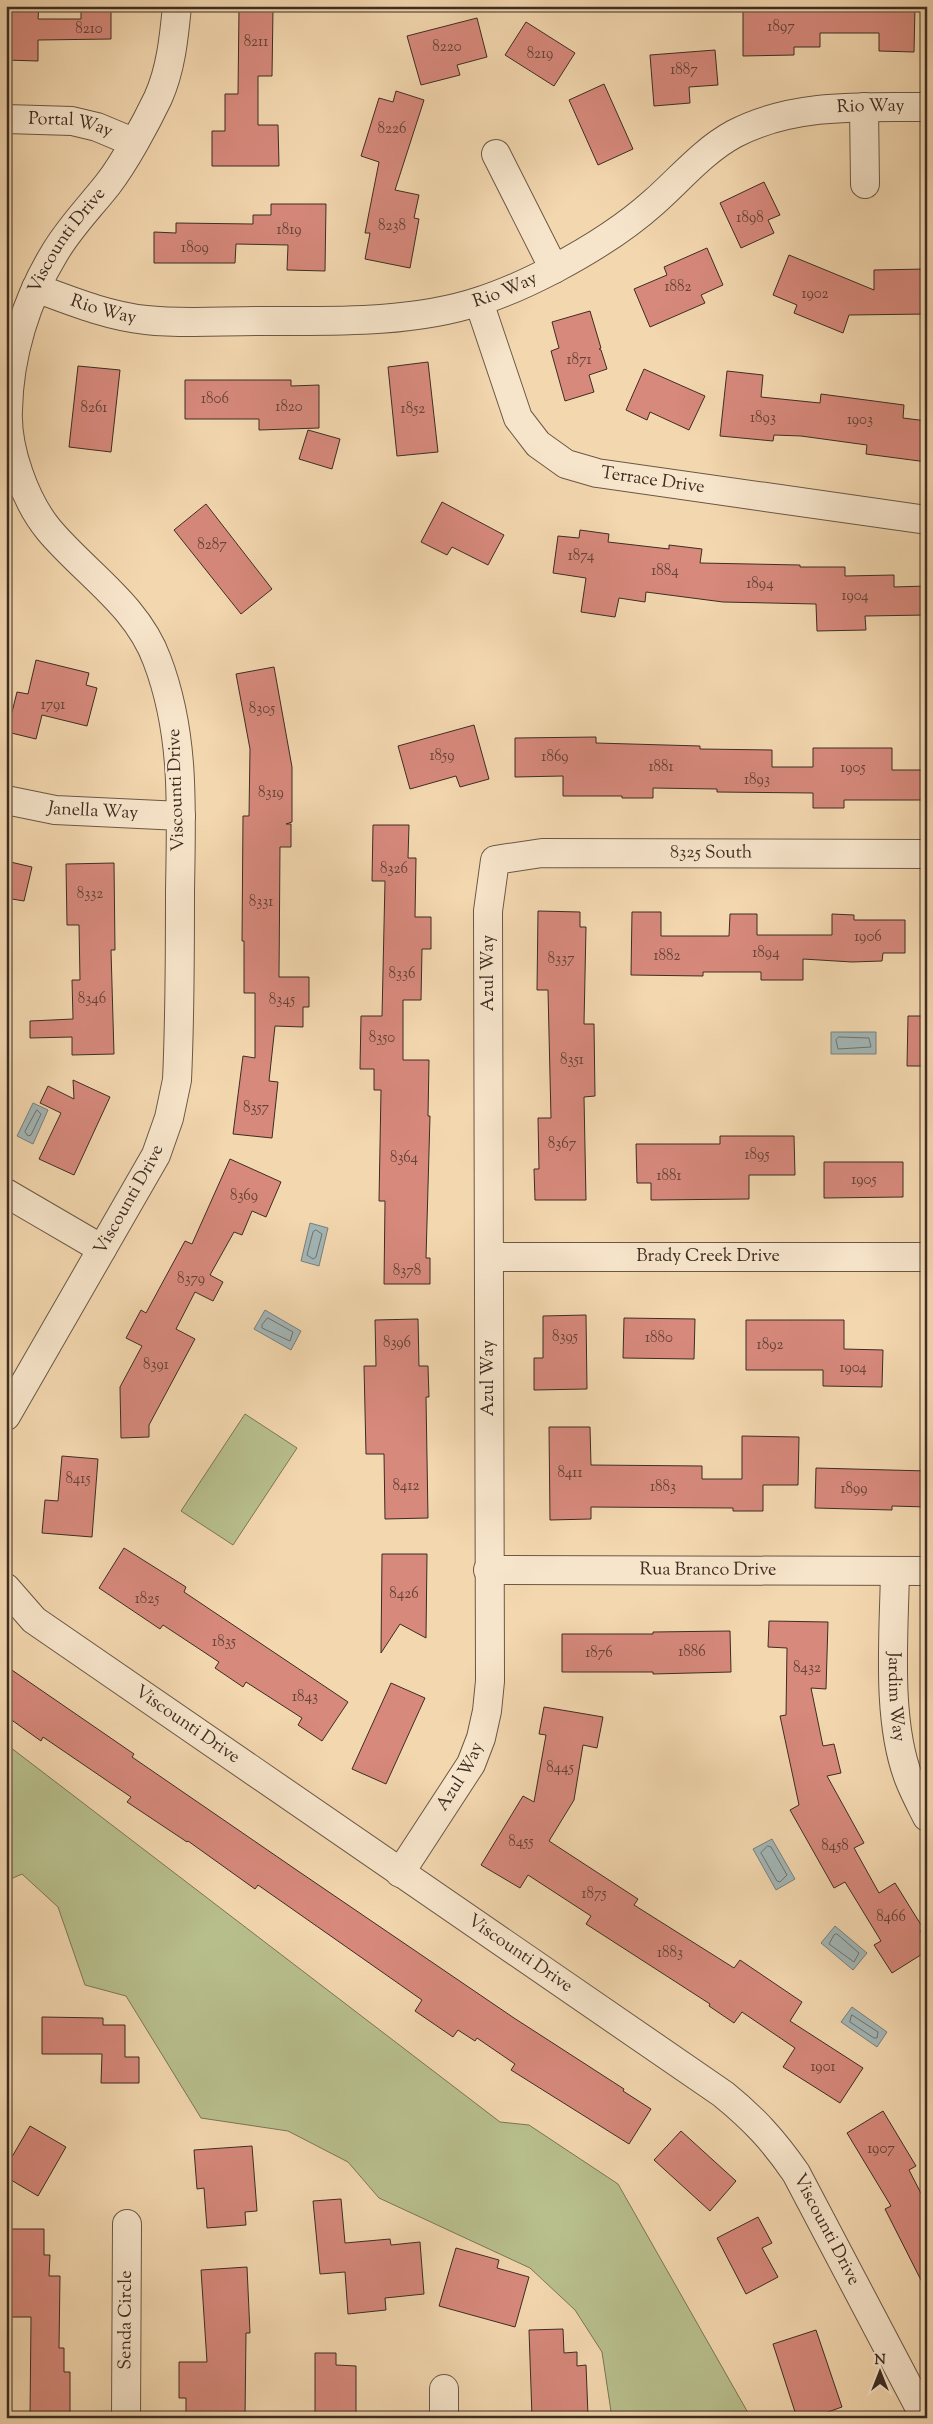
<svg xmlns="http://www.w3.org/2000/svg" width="933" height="2424" font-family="'Sorts Mill Goudy',serif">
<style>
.green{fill:#b8bf8d;stroke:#7a7658}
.water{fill:#a2b6b7;stroke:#7a7f7b}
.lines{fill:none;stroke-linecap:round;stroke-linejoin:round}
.shore{stroke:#70726c;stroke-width:1}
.building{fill:#d7897c;stroke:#3d2d22}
.minor-casing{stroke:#6a5845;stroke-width:30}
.minor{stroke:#f7e5cb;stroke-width:28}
.labels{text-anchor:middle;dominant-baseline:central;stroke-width:4.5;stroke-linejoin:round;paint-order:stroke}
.number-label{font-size:15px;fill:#644438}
.street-label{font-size:18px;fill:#3d2d22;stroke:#f7e5cb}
</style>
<rect width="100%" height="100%" fill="#f3d7af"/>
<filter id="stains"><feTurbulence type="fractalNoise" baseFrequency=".004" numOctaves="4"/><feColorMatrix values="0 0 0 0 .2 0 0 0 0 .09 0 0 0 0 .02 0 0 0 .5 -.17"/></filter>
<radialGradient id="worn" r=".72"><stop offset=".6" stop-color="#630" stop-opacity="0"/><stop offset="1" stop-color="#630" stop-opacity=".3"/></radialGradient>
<!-- green -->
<path class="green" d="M245 1414 297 1448 233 1545 181 1511Z
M6 1744 500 2122 529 2125 618 2184 751 2418H612L602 2352 575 2310 530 2268 379 2198 348 2162 288 2131 201 2118 126 1996 85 1985 58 1907 22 1874 6 1881Z"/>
<!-- water -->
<path class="water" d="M831 1032H876V1054H831Z
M33 1103 48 1110 33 1144 17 1136Z
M310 1223 328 1228 319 1266 301 1261Z
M265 1310 301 1331 291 1350 254 1329Z
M772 1839 795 1879 776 1890 753 1849Z
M835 1926 867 1953 853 1970 821 1943Z
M852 2007 887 2032 877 2047 841 2022Z"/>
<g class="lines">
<!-- shore -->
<path class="shore" d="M839 1037 869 1038 871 1047 838 1049 836 1040Z
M37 1110 41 1114 31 1135 28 1136 25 1132Z
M316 1230 322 1234 316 1257 313 1259 307 1255 313 1232Z
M268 1318 293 1332 290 1341 262 1328V1325Z
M768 1846 771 1847 787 1875 780 1882 777 1881 761 1853Z
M837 1934 859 1953 854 1962 829 1944 834 1935Z
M852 2015 878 2032 877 2038H874L850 2022Z"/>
</g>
<!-- building -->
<path class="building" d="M6 6H39L38 19H81V6H111V39L38 40V61L6 60Z
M743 6H915L914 52 879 51V33H820V47H794V55L743 56Z
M239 8H273L272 76H258V125H278L279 166H212V131H225V94H238Z
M477 18 487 57 457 65 460 75 421 85 407 36Z
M526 22 575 53 554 86 505 55Z
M715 50 718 85 689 87 690 103 654 106 650 55Z
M604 84 633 149 598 165 569 100Z
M396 91 424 100 395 190 419 195 414 218 419 219 410 268 365 259 370 233H365L379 162 361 156 379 98 393 102Z
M764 182 780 215 768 220 774 233 741 248 720 203Z
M271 204H326L325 271 287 270 288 245 236 244 235 263H154V232L176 233V223L253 224V215H271Z
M707 248 723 285 701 295 705 303 650 327 634 289 667 275 664 267Z
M789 255 874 290V270L927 269V314L849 315 843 333 794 313 797 305 773 295Z
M590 311 601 348 599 349 601 350 607 369 589 375 594 392 565 401 551 351 559 348 552 322Z
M428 362 438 452 397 456 388 367Z
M78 366 120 370 111 452 69 447Z
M644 369 705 396 689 430 650 412 647 420 626 410Z
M727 371 763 375 761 397 820 403 821 394 904 405 903 418 927 421V462L866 454 867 445 801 436 774 435 773 441 720 436Z
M185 380H291V386L319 385V428L259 430V419H185Z
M308 430 340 439 332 469 299 459Z
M442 502 504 535 488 565 452 547 447 555 421 542Z
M206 504 272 589 241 614 174 530Z
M580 530 609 534 608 542 669 549V545L702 549 700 563 800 565V567H845V576L894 575V587L927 586V615L865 616 866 630 817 631 816 604 723 602 646 592 645 602 619 598 615 617 581 612 586 578 553 573 558 536 579 538Z
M36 660 89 673 86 685 97 688 87 726 42 715 36 739 7 732 17 692 28 694Z
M274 667 292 767V822L286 824H291V847H280L279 977H309V1007H303V1027L275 1026 269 1081 278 1082 272 1138 233 1134 243 1056 255 1058V993H244V941H242L243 816H249L250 749 236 674Z
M474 725 489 779 460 787 456 776 410 789 398 746Z
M596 737V743L700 746V749L772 750V767H813V748H892V770H927V800H844V808H813V793L717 792V789L653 788V798H622V796H563V776L515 777V738Z
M373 825H409L408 858H416L415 917H431V949H422L421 1000H403V1060H429L428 1116H430L426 1258H430V1284H384L385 1201H379L381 1090H374V1069H360L361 1016H382L385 881H372Z
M6 861 32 867 24 901 6 898Z
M114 863 115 950H111L114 1054 72 1055V1037L30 1038V1021L73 1019 72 980H80L79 925H67L66 864Z
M538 911 580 912V927H586L584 1024H594L595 1096 584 1097 586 1200H535L534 1169H539L538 1118H551L548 990H537Z
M632 912H661V936H729L730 914H757V935H832V914L854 915V920H905V953H883L882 961 852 962 803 959V980H761V972H703V976L631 975Z
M908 1016H927V1066H907Z
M73 1080 110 1097 74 1175 39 1159 61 1113 40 1103 48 1086 74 1099Z
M720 1136H794L795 1175H749V1199L651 1200V1183H637L636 1144H720Z
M230 1159 281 1182 266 1217 252 1211 242 1235 234 1232 210 1275 223 1282 213 1301 195 1292 176 1329 195 1339 149 1425V1437L121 1438 120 1387 142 1346 126 1338 141 1310 146 1313 185 1241 192 1244Z
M824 1162H903V1197L824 1198Z
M586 1315 587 1389 534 1390V1358H543V1316Z
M624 1318 695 1319 694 1359 623 1358Z
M418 1319 419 1366H428L429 1397H426L428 1518 385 1519 384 1454H366L364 1366H376L375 1320Z
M746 1320H844V1349L883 1350 882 1387 823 1386V1370H746Z
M549 1427H590L591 1465 702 1466V1479H742V1436L799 1437 798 1485H763V1511H733V1508L591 1507V1519L550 1520Z
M62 1456 98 1459 92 1537 42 1533 45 1500 58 1501Z
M816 1468 927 1471V1507L892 1506V1510L815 1508Z
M124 1548 186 1587 184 1592 348 1702 322 1741 298 1725 302 1718 246 1682 243 1687 215 1668 219 1662 163 1625 160 1629 99 1588Z
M382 1554H427L426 1638 400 1624 381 1653Z
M769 1621 828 1622 826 1689 811 1688 823 1746 834 1744 841 1773 827 1776 864 1843 854 1848 879 1893 895 1883 923 1928 920 1931 927 1943V1951L892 1973 874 1945 881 1941 845 1882 834 1888 790 1810 799 1805 780 1716 786 1715 787 1648 768 1647Z
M730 1631 731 1672 653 1674V1672H562V1634H653V1632Z
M6 1666 134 1754 132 1757 298 1871 514 2018 624 2089 623 2091 651 2109 629 2144 511 2070 515 2064 477 2038 475 2041 458 2030 453 2037 415 2011 422 2000 258 1885 255 1889 188 1841 187 1842 127 1802 131 1797 43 1737 41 1741 6 1716Z
M391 1683 425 1698 386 1784 352 1769Z
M544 1707 603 1717 597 1748 583 1745 574 1800 549 1841 638 1899 634 1905 734 1968 740 1960 802 2002 790 2021 863 2068 840 2103 783 2067 795 2048 742 2012 734 2023 709 2006 710 2004 586 1924 591 1916 528 1875 520 1888 481 1865 523 1796 534 1802 546 1735 539 1734Z
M42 2017 103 2018V2025H125V2057H139V2083H101L102 2054H42Z
M883 2111 916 2166 909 2170 927 2205V2292L885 2209 891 2206 847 2133Z
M30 2126 66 2147 38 2196 6 2177V2167Z
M681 2131 736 2181 710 2211 654 2160Z
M252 2146 257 2211 245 2212 246 2225 207 2228 204 2188 197 2189 194 2150Z
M341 2199 345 2243 390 2239 391 2245 420 2242 424 2294 385 2298 386 2310 348 2314 345 2272 320 2274 313 2201Z
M758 2217 772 2243 762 2248 778 2277 746 2294 717 2238Z
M6 2229H44V2255H50L49 2276H60L59 2348H64V2372H70V2418L30 2417 31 2317H6Z
M456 2248 499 2260 497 2268 529 2277 515 2327 439 2306Z
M247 2267 250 2333H246L245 2418H186V2398H179V2362H207L201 2270Z
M563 2329 564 2353 577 2352V2366L586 2365 588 2415 532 2417 529 2330Z
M816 2330 842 2407 811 2418H797L773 2344Z
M315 2353H336V2365L356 2366V2418H315Z"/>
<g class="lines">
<!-- minor casing -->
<g class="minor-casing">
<g id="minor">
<path d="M864 107 865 184"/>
<path id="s1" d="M6 119 72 121 97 127 133 142"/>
<path d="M496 154 554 269"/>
<path id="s2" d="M36 288C71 301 108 316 146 320 182 324 220 321 256 321 328 321 411 324 480 301 505 293 531 281 554 269 590 250 624 229 654 202 680 179 703 151 734 134 793 103 862 107 927 107"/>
<path id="s3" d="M479 302 518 418 538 444 566 464 597 473 927 520"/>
<path id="s4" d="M6 800 55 810 181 816"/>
<path d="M6 1193 102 1249"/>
<path id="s5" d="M489 1257H927"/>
<path id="s6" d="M6 1416 156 1155 169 1118 177 1080C180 1017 180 955 180 892 181 813 186 736 157 660 137 605 85 573 49 530 25 501 6 448 8 410 9 356 26 300 54 254 69 228 90 207 108 184 125 162 146 123 158 98 171 69 174 37 177 6"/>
<path id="s7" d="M488 1570 927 1571"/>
<path id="s8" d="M895 1571C894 1634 886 1720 909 1779 914 1792 921 1805 927 1817"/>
<path id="s9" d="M6 1588 34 1620 723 2094C754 2119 774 2141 796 2173L925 2418"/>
<path id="s10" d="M400 1873 471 1764 481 1738 487 1711 490 1681 488 911 495 860 542 853 927 854"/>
<path id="s11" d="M126 2418 127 2224"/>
<path d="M444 2418V2389"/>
</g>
</g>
<!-- minor -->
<use href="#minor" class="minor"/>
</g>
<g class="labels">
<!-- number labels -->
<g class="number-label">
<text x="781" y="27">1897</text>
<text x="89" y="29">8210</text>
<text x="256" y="42">8211</text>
<text x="447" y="47">8220</text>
<text x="540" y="54">8219</text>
<text x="684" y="70">1887</text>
<text x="392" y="129">8226</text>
<text x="750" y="218">1898</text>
<text x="392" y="226">8238</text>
<text x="289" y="230">1819</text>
<text x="195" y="248">1809</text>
<text x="678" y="287">1882</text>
<text x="815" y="294">1902</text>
<text x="579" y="360">1871</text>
<text x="215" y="399">1806</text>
<text x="289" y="407">1820</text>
<text x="94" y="408">8261</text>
<text x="413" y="409">1852</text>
<text x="763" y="418">1893</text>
<text x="860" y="420">1903</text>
<text x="212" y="545">8287</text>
<text x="581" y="556">1874</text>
<text x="665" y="571">1884</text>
<text x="760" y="584">1894</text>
<text x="855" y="596">1904</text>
<text x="53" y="705">1791</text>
<text x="262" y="709">8305</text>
<text x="442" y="756">1859</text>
<text x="555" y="757">1869</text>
<text x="661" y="767">1881</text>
<text x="853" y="768">1905</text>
<text x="757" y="780">1893</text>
<text x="271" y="793">8319</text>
<text x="394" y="869">8326</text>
<text x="90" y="894">8332</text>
<text x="261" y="902">8331</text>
<text x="868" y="937">1906</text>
<text x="766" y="953">1894</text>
<text x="667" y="956">1882</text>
<text x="561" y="959">8337</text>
<text x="402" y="974">8336</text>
<text x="92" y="999">8346</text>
<text x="282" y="1000">8345</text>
<text x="382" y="1038">8350</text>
<text x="572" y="1060">8351</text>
<text x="256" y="1108">8357</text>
<text x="562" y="1144">8367</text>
<text x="757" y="1155">1895</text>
<text x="404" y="1158">8364</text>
<text x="669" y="1176">1881</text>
<text x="864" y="1180">1905</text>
<text x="244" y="1196">8369</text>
<text x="407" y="1271">8378</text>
<text x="191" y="1279">8379</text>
<text x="565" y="1337">8395</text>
<text x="659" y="1338">1880</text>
<text x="397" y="1343">8396</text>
<text x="770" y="1345">1892</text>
<text x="156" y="1365">8391</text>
<text x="853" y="1368">1904</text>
<text x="570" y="1473">8411</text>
<text x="78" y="1479">8415</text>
<text x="406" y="1486">8412</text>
<text x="663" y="1487">1883</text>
<text x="854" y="1489">1899</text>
<text x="404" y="1594">8426</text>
<text x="147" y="1599">1825</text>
<text x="224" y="1642">1835</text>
<text x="692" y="1652">1886</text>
<text x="599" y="1653">1876</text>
<text x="807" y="1668">8432</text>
<text x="305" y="1697">1843</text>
<text x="560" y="1768">8445</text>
<text x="521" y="1842">8455</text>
<text x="835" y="1846">8458</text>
<text x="594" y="1894">1875</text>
<text x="891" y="1917">8466</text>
<text x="670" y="1953">1883</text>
<text x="823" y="2067">1901</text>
<text x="881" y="2149">1907</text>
</g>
<!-- street labels -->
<g class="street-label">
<text stroke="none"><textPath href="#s2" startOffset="898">Rio Way</textPath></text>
<text stroke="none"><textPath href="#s1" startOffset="65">Portal Way</textPath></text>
<text stroke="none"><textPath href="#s6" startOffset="1284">Viscounti Drive</textPath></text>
<text stroke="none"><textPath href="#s2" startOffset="478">Rio Way</textPath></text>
<text stroke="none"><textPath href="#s2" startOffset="71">Rio Way</textPath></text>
<text stroke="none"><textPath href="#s3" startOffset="278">Terrace Drive</textPath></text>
<text transform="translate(177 790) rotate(-92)">Viscounti Drive</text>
<text stroke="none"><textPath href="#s4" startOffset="88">Janella Way</textPath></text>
<text stroke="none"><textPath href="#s10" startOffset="1254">8325 South</textPath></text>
<text transform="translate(489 973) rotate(-90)">Azul Way</text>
<text stroke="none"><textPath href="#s6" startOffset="249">Viscounti Drive</textPath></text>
<text stroke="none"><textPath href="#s5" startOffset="219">Brady Creek Drive</textPath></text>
<text transform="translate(489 1378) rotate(-90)">Azul Way</text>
<text stroke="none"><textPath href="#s7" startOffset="220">Rua Branco Drive</textPath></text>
<text stroke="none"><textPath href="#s8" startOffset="126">Jardim Way</textPath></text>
<text stroke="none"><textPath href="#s9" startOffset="228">Viscounti Drive</textPath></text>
<text stroke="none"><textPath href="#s10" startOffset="114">Azul Way</textPath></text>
<text stroke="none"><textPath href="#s9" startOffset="632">Viscounti Drive</textPath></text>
<text stroke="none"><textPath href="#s9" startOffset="1051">Viscounti Drive</textPath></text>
<text stroke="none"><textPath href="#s11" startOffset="98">Senda Circle</textPath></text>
</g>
</g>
<!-- margin -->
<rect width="933" height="2424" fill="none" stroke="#f3d7af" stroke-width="25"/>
<rect x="8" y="8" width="918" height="2409" fill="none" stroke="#3d2d22" stroke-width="2.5"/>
<rect x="12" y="12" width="908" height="2399" fill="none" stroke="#3d2d22"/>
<!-- north arrow -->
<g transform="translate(880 2372)" stroke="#f7e5cb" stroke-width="4" paint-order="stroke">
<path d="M0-4L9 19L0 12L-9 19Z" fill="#3d2d22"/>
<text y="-8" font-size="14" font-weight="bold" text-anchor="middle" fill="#3d2d22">N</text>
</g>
<rect width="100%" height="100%" filter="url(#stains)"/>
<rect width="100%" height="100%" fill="url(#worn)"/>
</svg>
